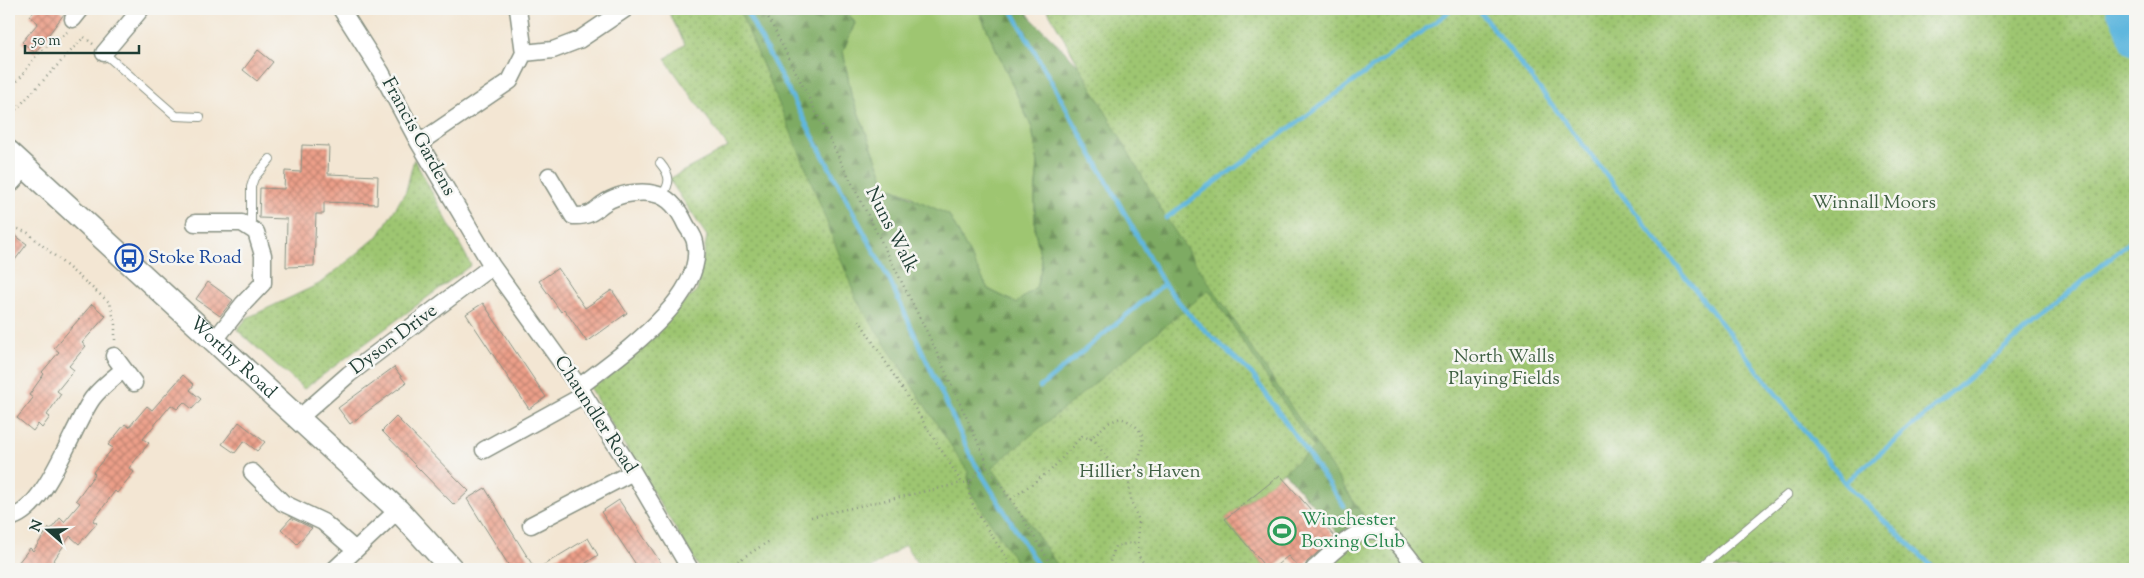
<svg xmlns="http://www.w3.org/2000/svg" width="2144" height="578" font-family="'Sorts Mill Goudy',serif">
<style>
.grass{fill:#9ec671;stroke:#5e8252}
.forest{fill:url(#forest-firs);stroke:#4e744c}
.park{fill:url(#park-dots);stroke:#5e8252}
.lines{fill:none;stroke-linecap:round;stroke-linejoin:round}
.stream{stroke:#61b7de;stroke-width:4.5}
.river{stroke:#61b7de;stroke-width:28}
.building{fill:url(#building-cross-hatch)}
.lane-casing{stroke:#899284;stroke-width:10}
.street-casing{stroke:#899284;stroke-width:19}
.secondary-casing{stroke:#899284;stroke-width:25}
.path{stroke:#899284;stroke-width:2.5;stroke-dasharray:1 4;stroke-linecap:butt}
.lane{stroke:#fff;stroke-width:8}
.street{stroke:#fff;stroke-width:16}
.secondary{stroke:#fff;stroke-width:22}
.labels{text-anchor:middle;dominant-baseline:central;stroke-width:5;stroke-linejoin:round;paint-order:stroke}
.street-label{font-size:19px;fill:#1f3d34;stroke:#f6f6f2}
.park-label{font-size:19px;fill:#3f5f43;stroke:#f6f6f2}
.transit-label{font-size:19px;fill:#164399;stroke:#f6f6f2;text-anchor:start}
.leisure-label{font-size:19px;fill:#27864d;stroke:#f6f6f2;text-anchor:start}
</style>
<defs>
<pattern id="forest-firs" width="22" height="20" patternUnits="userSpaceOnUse" patternTransform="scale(1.25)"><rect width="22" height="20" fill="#7eab63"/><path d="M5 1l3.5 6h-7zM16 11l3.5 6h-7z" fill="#678c52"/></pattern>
<pattern id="park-dots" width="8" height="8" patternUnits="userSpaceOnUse" patternTransform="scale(1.25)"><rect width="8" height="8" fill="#9ec671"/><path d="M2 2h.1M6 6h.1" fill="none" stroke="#80a25e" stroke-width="1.8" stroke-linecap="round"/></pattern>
<pattern id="building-cross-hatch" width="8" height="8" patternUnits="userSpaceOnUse" patternTransform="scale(1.25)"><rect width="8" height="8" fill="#ec9f89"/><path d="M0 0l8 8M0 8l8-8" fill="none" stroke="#bf8371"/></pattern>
</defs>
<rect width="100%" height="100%" fill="#f6f6f2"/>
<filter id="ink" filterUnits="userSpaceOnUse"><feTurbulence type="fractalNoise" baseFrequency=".02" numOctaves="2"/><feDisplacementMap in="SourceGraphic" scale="10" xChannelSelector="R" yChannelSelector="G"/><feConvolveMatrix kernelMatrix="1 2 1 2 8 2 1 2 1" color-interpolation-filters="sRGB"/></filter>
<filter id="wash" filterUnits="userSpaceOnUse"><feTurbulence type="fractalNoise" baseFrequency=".0096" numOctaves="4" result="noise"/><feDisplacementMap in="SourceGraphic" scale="20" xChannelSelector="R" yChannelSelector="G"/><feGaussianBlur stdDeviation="1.12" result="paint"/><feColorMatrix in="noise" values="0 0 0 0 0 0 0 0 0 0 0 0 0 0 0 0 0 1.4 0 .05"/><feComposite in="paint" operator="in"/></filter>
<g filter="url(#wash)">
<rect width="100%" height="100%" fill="#f3e6d3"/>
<!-- grass -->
<path class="grass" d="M845 9H978L1032 128 1038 164 1035 196V230L1042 265 1036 288 1016 303 988 289 973 262 912 196 887 186 851 94 843 51 855 23Z"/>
<!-- forest -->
<path class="forest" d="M714 9H845L855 23 843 51 851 94 887 186 949 215 988 289 1016 303 1036 288 1042 265 1035 230V196L1038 164 1032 128 978 9H1025L1030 17 1129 115 1346 490 1367 521 1352 525 1340 536 1284 472 1253 444 1098 569H943Z"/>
<!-- park -->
<path class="park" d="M667 9H739L806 168 857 301 968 472 969 485 971 493 1021 569H921L905 545 870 569H700L589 387 697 291 707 236 669 179 728 147 665 59 685 44Z
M1047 9H2135V569H1314L1372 529 1166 218Z
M414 159 471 265 304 389 237 330 247 318 319 284 352 258 379 235 406 191Z
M1209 290 1314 448 1225 519 1267 569H1060L992 467Z"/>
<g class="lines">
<!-- stream -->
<path class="stream" d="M745 9 890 281 971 457 1040 569
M1011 9 1164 284 1193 319 1252 374 1344 506
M1478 9 1845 483 1935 569
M1166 218 1453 9
M1040 387 1164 284
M1845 483 2135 237"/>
<!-- river -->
<path class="river" d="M2120 9 2135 42"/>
</g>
<g id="blocks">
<!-- building -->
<path class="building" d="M36 9H58L64 14 35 53 22 42 38 23 30 16Z
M258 50 273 62 257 81 243 70Z
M302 145 329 146 328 174 378 176 377 204 324 202V214H316L314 266 286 267 287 219 259 218 260 188 284 189 285 171 301 172Z
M9 231 27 244 9 268Z
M558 268 585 308 612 290 627 313 587 342 564 309 561 312 539 281Z
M208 282 233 300 220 316 196 299Z
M483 303 546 397 529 409 466 314Z
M92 304 106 316 82 343 86 346 69 366 74 370 57 391 61 394 47 415 50 417 42 428 38 424 33 431 17 418 33 398 29 395 44 374 42 372 59 352 54 348Z
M394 367 406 383 350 424 338 408Z
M183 375 194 385 190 390 201 399 192 409 184 402 177 409 171 405 143 439 149 443 129 468 134 472 117 493 115 491 93 521 97 523 79 544 70 536 48 569H13L30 548 33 551 49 528 51 529 60 518 64 522 80 503 76 500 95 474 93 472 113 448 108 445 125 424 129 427 147 406 152 410Z
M396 417 469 491 454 505 382 431Z
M239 422 265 442 257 451 244 441 235 453 222 444Z
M1280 475 1335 537 1307 562 1304 569H1300L1288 556 1272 569H1267L1225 519Z
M485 488 507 524 535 569H511L482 523 467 499Z
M619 500 665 569H639L601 512Z
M291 518 312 528 297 544 281 529Z
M588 538 598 555 577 569H537Z"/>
</g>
</g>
<g filter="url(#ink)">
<use href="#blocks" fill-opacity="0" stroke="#899284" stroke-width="1"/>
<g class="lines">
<!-- lane casing -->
<g class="lane-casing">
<path id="lane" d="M104 53 176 116 200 117
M660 163C671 176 671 183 661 197
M251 227V187L254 178 270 159
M1699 569 1787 495"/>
</g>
<!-- street casing -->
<g class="street-casing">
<path id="street" d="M341 9 381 72 419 143 492 266 579 387 633 472 690 569
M73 19 81 9
M104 53 141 9
M524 53 553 50 579 40 625 9
M419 143 510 81 524 53 518 9
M549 176 573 216C597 217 595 205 614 198 625 193 643 191 655 194 670 197 680 212 686 225 689 230 694 236 695 242 708 297 616 358 579 387
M9 186 26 167
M195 223H242L256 232 263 255V283L243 304 214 341
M114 356 134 383
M299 418 349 374 492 266
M484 450 584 395
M252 472 283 503 323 522 355 550
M9 518C46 511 71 429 92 399 100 388 112 379 123 370
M531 525 633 472
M335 569 398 510
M1314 569C1332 554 1360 519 1386 534 1399 542 1409 558 1418 569"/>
</g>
<!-- secondary casing -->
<g class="secondary-casing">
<g id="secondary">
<path id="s1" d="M9 152 398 510 452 569"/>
</g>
</g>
<!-- path -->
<path class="path" d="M764 9 930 338 985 458 986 466 1011 499 1054 569
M9 87C23 80 27 65 38 54 47 45 58 40 67 32
M9 117 84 37 93 44
M9 225 28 233 110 303 115 324V342
M859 320 962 483 971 482
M1090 439 1108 423 1120 418C1155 429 1143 456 1127 479
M986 466C977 470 969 480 969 490 967 503 1000 547 1008 560L1007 569
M1011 499 1051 470 1082 436 1094 440 1115 469 1126 477 1129 482 1131 501 1139 521 1138 555 1148 569
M811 517 962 483
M725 569 771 540
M1114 569 1109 565 1115 546 1138 542"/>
<!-- lane -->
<use href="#lane" class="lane"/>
<!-- street -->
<use href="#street" class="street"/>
<!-- secondary -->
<use href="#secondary" class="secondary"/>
</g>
</g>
<!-- icons -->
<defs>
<g id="bus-ring" transform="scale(1.4375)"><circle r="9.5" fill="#f6f6f2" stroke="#1a4fb4" stroke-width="1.5"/><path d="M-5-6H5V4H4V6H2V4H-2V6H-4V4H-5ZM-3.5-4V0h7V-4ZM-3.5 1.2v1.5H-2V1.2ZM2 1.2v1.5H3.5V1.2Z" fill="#1a4fb4"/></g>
<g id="stadium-ring" transform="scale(1.4375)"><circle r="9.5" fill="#f6f6f2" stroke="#2e9e5b" stroke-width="1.5"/><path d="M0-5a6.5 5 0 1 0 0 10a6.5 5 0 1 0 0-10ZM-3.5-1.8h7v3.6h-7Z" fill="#2e9e5b"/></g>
</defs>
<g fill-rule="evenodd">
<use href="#bus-ring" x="129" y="258"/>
<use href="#stadium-ring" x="1282" y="531"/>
</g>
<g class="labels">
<!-- street labels -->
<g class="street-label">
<text transform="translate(418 137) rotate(61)">Francis Gardens</text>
<text transform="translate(891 230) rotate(63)">Nuns Walk</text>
<text transform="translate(394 340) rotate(-37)">Dyson Drive</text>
<text stroke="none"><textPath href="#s1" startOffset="304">Worthy Road</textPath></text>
<text transform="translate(595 415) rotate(57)">Chaundler Road</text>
</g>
<!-- park labels -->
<g class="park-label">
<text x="1874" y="203">Winnall Moors</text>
<text x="1504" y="357">North Walls<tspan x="1504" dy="22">Playing Fields</tspan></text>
<text x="1140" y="472">Hillier's Haven</text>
</g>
<!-- transit labels -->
<g class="transit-label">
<text x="148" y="258">Stoke Road</text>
</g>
<!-- leisure labels -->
<g class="leisure-label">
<text x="1301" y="520">Winchester<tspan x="1301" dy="22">Boxing Club</tspan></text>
</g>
</g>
<!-- margin -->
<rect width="2144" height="578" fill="none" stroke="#f6f6f2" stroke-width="30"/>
<!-- north arrow -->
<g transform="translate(48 530) rotate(290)" stroke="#f6f6f2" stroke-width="4" paint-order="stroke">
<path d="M0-4L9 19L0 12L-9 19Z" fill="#1f3d34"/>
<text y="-8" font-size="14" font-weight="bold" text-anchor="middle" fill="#1f3d34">N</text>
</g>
<!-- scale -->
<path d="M25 45v8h114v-8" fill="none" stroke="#1f3d34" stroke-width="2.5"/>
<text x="32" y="45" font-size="15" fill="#1f3d34" stroke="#f6f6f2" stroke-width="4" paint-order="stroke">50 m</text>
</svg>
